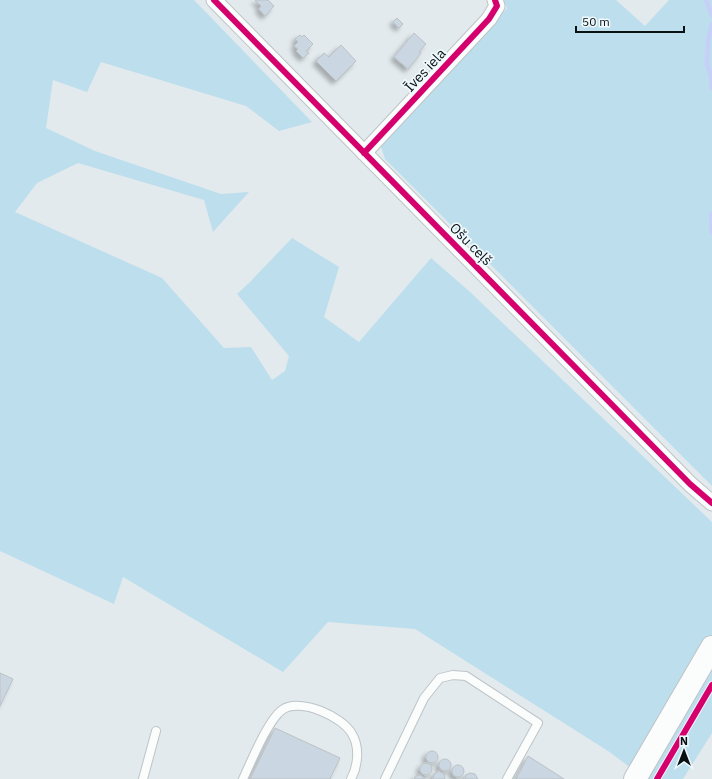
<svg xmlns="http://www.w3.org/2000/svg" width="712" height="779" font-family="'IBM Plex Sans',sans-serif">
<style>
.green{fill:#bddeec}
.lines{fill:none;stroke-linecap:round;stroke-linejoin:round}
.stream{stroke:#c6cff8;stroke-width:4.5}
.building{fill:#cad6e1;stroke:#bcc1c4;filter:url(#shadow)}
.service-casing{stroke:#bec4c7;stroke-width:10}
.minor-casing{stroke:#bec4c7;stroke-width:17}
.secondary-casing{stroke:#bec4c7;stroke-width:24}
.service{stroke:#fbfcfc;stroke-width:8}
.minor{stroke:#fbfcfc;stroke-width:15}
.secondary{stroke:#fbfcfc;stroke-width:22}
.cycleway-casing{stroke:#eef9fe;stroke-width:8}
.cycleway{stroke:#d6006c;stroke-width:6}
.labels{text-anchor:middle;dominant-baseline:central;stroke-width:3.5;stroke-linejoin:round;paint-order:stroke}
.street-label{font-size:14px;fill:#0b1012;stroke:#eef9fe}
</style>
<defs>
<filter id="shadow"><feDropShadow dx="-3.5" dy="3.5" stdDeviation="2" flood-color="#0004"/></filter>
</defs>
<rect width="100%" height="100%" fill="#e2eaee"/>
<!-- green -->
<path class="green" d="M0 0H194L312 122 279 131 246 106 101 62 87 92 53 80 46 128 95 151 221 194 249 192 213 232 204 200 78 163 37 183 15 212 162 278 224 348 251 347 272 380 285 371 289 356 237 294 249 283 292 238 339 267 324 317 359 342 431 258 469 291 712 522V733L683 779H646L608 751 415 629 328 622 283 672 123 577 114 604 0 551Z
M503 0H616L645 26 669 0H712V486L385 159 380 144 507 8Z"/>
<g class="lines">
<!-- stream -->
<path class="stream" d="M706 0 712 15
M712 24 708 40 707 65 711 75 712 88
M712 214 711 215 712 233"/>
</g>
<!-- building -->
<path class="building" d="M255 0H268L274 6 265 16 259 9 261 6Z
M397 18 403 24 399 28 393 22Z
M414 33 426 44 419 52 421 53 408 69 394 57Z
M300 35 302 37 304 35 313 44 306 51 309 53 303 58 296 51 298 49 294 46 298 42 295 39Z
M341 45 356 61 336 81 316 61 324 53 329 57Z
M0 673 13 679 0 706Z
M275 728 340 758 330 779H250Z
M426 757a6 6 0 1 1 12 0a6 6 0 1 1-12 0Z
M528 756 564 779H516Z
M439 765a6 6 0 1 1 12 0a6 6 0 1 1-12 0Z
M420 769a6 6 0 1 1 12 0a6 6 0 1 1-12 0Z
M452 771a6 6 0 1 1 12 0a6 6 0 1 1-12 0Z
M439 771 444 774 445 779H433L434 774Z
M470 773 475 774 478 779H465L466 775Z
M420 775 425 779H414L416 776Z"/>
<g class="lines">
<!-- service casing -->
<g class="service-casing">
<path id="service" d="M143 779 156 731
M243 779C251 762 268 720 282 710 300 697 343 717 352 734 360 747 358 766 351 779
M385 779 424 698 440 678 453 675 466 676 538 723 507 779"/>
</g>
<!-- minor casing -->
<g class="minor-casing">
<path id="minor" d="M214 0 690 484 712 503
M364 153 489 19 497 6 495 0"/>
</g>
<!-- secondary casing -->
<g class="secondary-casing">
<path id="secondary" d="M635 779 712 647"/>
</g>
<!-- service -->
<use href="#service" class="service"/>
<!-- minor -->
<use href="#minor" class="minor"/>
<!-- secondary -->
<use href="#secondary" class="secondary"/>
<!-- cycleway casing -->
<g class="cycleway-casing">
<path id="cycleway" d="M214 0 690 484 712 503
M364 153 489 19 497 6 495 0
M657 779 712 685"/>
</g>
<!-- cycleway -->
<use href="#cycleway" class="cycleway"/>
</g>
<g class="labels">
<!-- street labels -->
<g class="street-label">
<text transform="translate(425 70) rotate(-47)">Īves iela</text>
<text transform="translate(471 244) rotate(45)">Ošu ceļš</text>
</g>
</g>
<!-- north arrow -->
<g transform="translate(684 751)" stroke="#eef9fe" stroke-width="3" paint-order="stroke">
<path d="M0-3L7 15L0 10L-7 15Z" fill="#0b1012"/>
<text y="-6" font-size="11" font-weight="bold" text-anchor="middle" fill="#0b1012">N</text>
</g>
<!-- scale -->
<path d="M576 26v6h108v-6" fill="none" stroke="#0b1012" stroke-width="2"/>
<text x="582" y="26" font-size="12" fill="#0b1012" stroke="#eef9fe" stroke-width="3" paint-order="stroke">50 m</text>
</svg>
